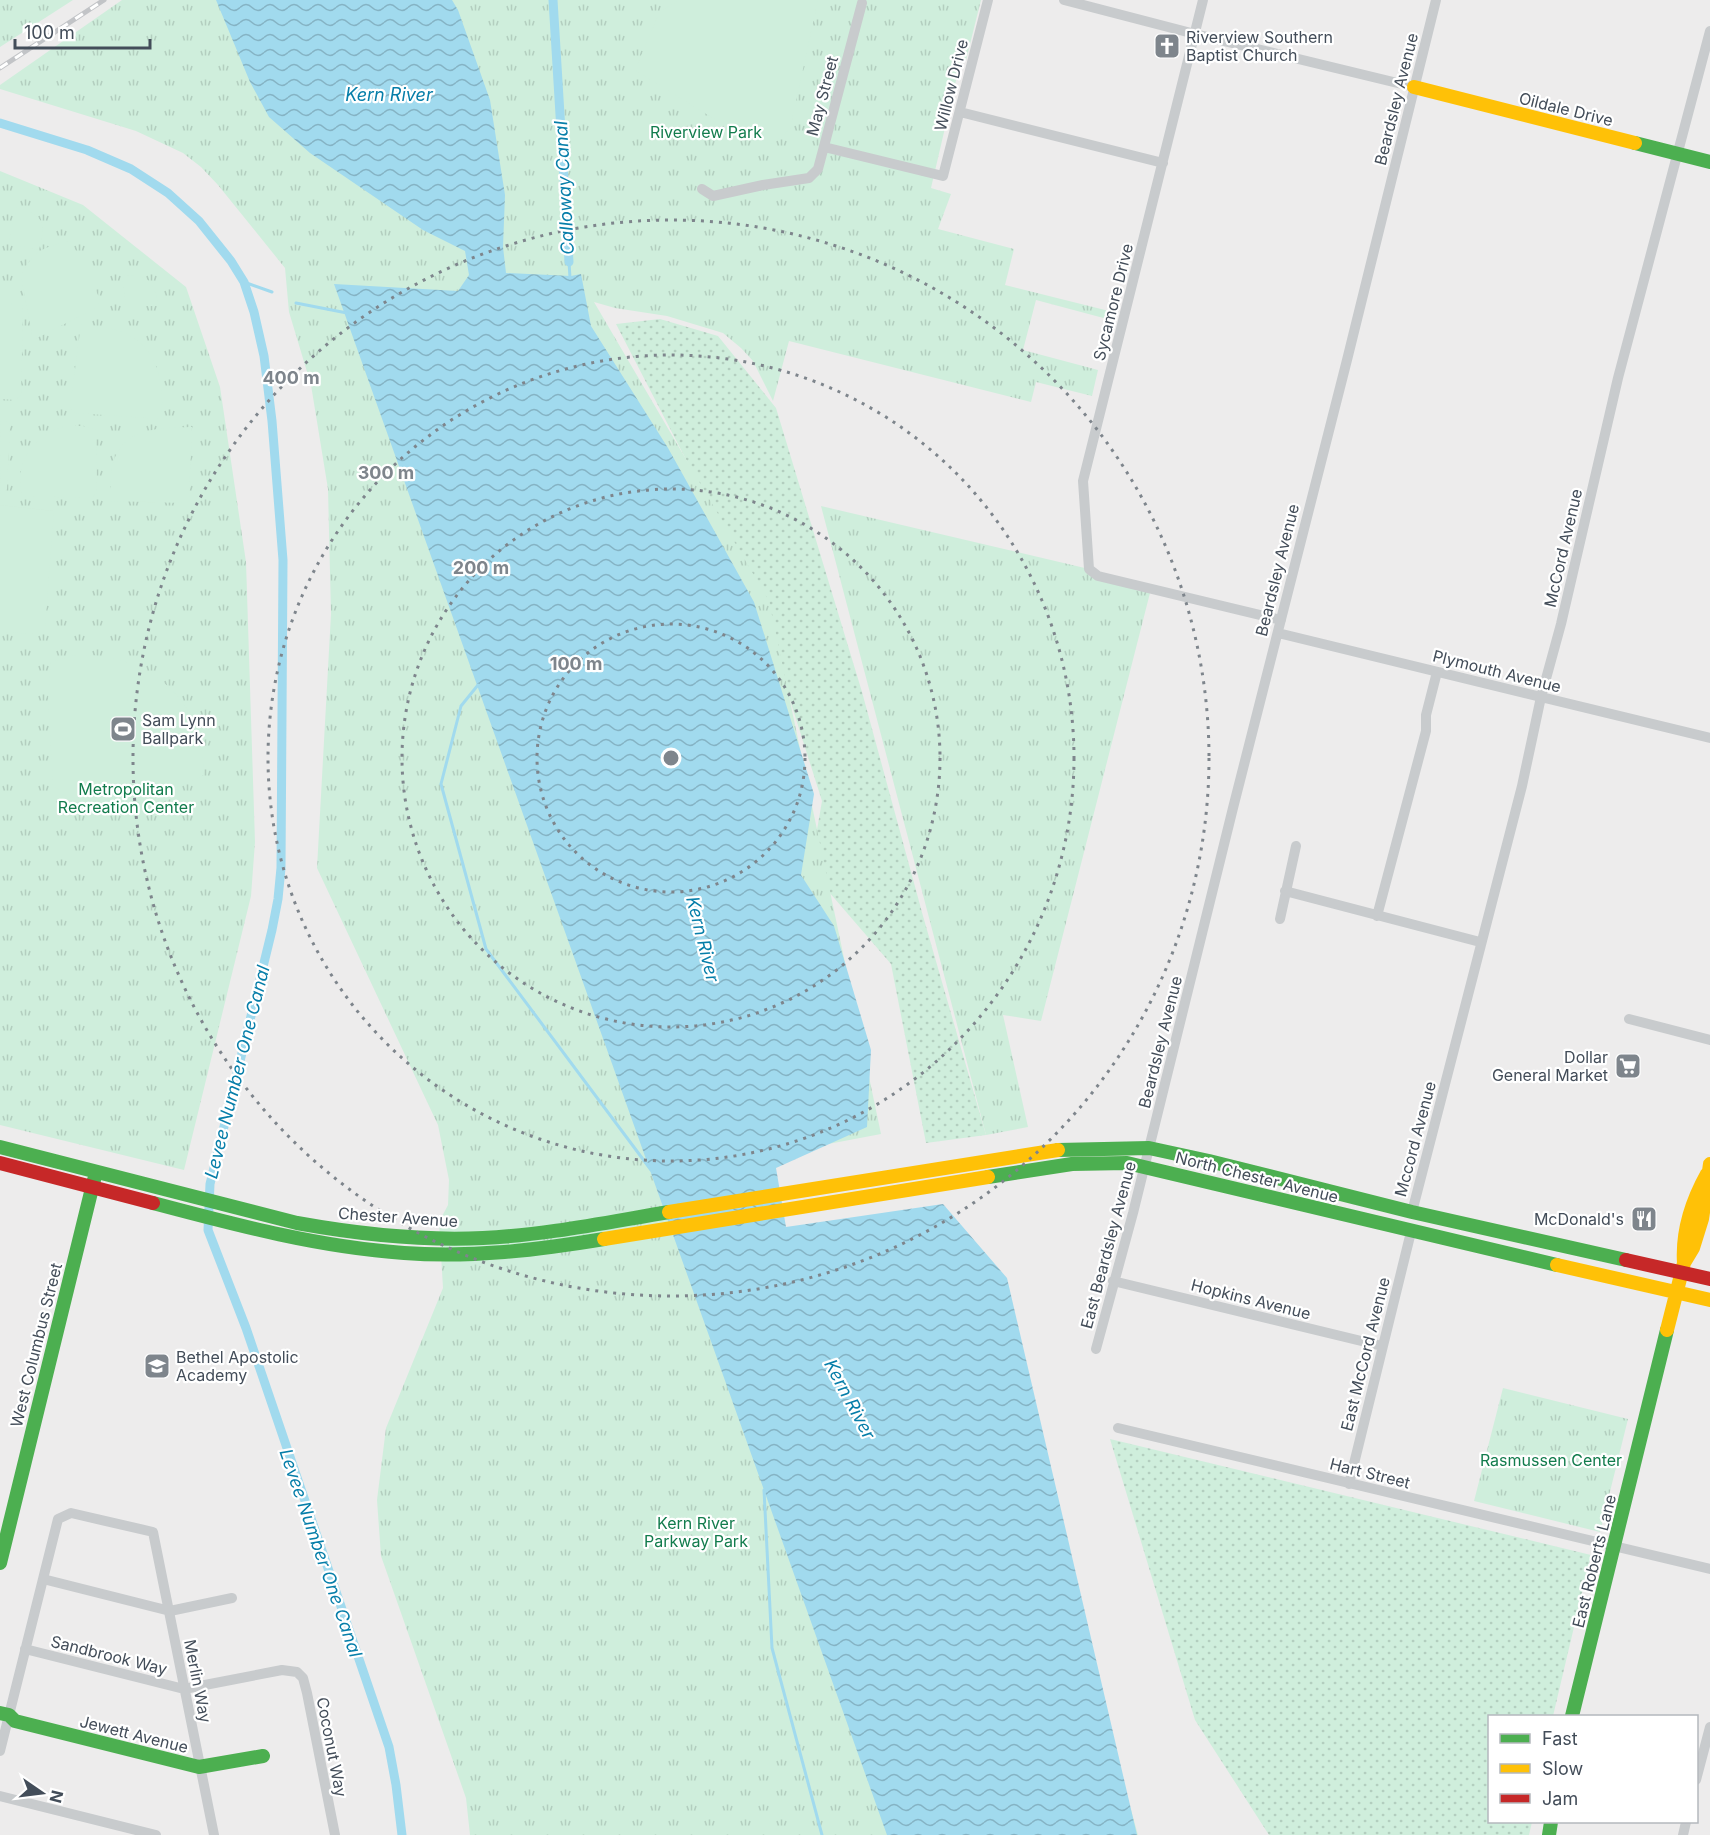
<svg xmlns="http://www.w3.org/2000/svg" width="1710" height="1835" font-family="Inter,sans-serif">
<style>
.grass{fill:url(#grass-dots)}
.park{fill:url(#park-tufts)}
.pitch{fill:#cfeedc}
.water{fill:url(#water-waves)}
.lines{fill:none;stroke-linecap:round;stroke-linejoin:round}
.stream{stroke:#a1daee;stroke-width:3}
.canal{stroke:#a1daee;stroke-width:9}
.street{stroke:#c8cbcd;stroke-width:10}
.fast{stroke:#4caf50;stroke-width:14}
.slow{stroke:#ffc107;stroke-width:14}
.jam{stroke:#c62828;stroke-width:14}
.rail-casing{stroke:#c2c4c7;stroke-width:5}
.rail{stroke:#fff;stroke-width:3;stroke-dasharray:9;stroke-linecap:butt}
.ring{fill:none;stroke:#7e858c;stroke-width:3;stroke-dasharray:3 6}
.labels{text-anchor:middle;dominant-baseline:central;stroke-width:4.5;stroke-linejoin:round;paint-order:stroke}
.poi-label{font-size:16px;fill:#434d59;stroke:#fff;text-anchor:start}
.street-label{font-size:16px;fill:#434d59;stroke:#fff}
.park-label{font-size:16px;fill:#127c4d;stroke:#fff}
.water-label{font-size:18px;font-style:italic;fill:#067ea9;stroke:#fff}
.centre{fill:#7e858c;stroke:#fff;stroke-width:3}
.ring-label{font-size:18px;text-anchor:middle;font-weight:bold;fill:#7e858c;stroke:#fff;stroke-width:4.5;stroke-linejoin:round;paint-order:stroke}
</style>
<defs>
<pattern id="grass-dots" width="8" height="8" patternUnits="userSpaceOnUse" patternTransform="scale(1.5)"><rect width="8" height="8" fill="#cfeedc"/><path d="M2 2h.1M6 6h.1" fill="none" stroke="#b3cebf" stroke-width="1.8" stroke-linecap="round"/></pattern>
<pattern id="park-tufts" width="24" height="20" patternUnits="userSpaceOnUse" patternTransform="scale(1.5)"><rect width="24" height="20" fill="#cfeedc"/><path d="M3 7l-1-3M5 7V3M7 7l1-3M15 17l-1-3M17 17v-4M19 17l1-3" fill="none" stroke="#b3cebf"/></pattern>
<pattern id="water-waves" width="16" height="10" patternUnits="userSpaceOnUse" patternTransform="scale(1.5)"><rect width="16" height="10" fill="#a1daee"/><path d="M0 5q4-4 8 0t8 0" fill="none" stroke="#85b3c4"/></pattern>
</defs>
<rect width="100%" height="100%" fill="#edecec"/>
<!-- grass -->
<path class="grass" d="M660 319 718 336 776 408 862 692 923 916 986 1135 926 1143 891 964 810 870 822 801 758 599 616 324Z
M1110 1439 1591 1555 1553 1716H1490V1822H1532L1529 1835H1269L1195 1720Z"/>
<!-- park -->
<path class="park" d="M0 0H73L0 47Z
M122 0H981L966 60 961 59 931 188 951 194 938 229 1014 249 1005 285 1113 312 1111 320 1036 300 1023 350 1098 370 1092 396 1036 382 1031 402 789 341 773 401 753 361 741 348 723 333 667 316 615 308 594 302 769 601 881 1134 765 1156 782 1242 987 1291 1138 1835H470L466 1798 381 1556 377 1500 386 1428 443 1288 439 1222 448 1205 449 1180 438 1125 317 868 331 614 328 489 311 385 289 312 285 268 218 185 201 167 183 153 136 131 0 89V85Z
M0 171 83 205 186 287 220 387 246 562 255 842 251 896 184 1170 0 1125Z
M821 506 1089 569 1151 589 1041 1021 1003 1015 1028 1127 986 1135Z
M1503 1388 1628 1419 1600 1532 1474 1501Z"/>
<!-- pitch -->
<path class="pitch" d="M680 0H818L790 129 773 144 745 138 635 70 660 11Z
M17 207C45 215 46 224 39 250L11 244 9 240Z
M71 241 100 299 98 307 33 340 21 276C32 251 45 246 71 241Z
M122 275C150 276 152 278 159 306H126Z
M0 302 23 306 21 395 15 400 0 399Z
M81 324C94 326 110 327 122 332 159 346 165 386 161 419L75 413 70 407Z
M0 420 10 423 7 489 1 495Z
M66 426H83L96 430 97 493 91 498 22 496C14 463 33 434 66 426Z
M192 427 189 497 183 503 110 501C111 490 110 479 112 468 120 427 159 428 192 427Z
M0 505 54 511 45 628 39 634 0 632Z
M76 655C132 653 184 682 200 738 203 750 203 763 204 775L144 802 77 806 53 785 48 700 51 662Z"/>
<!-- water -->
<path class="water" d="M216 0H452L458 10 490 100 505 195 503 247 506 273 571 276 581 274 591 326 668 448 754 602 814 794 801 875 834 926 871 1050 867 1127 776 1168 786 1227 943 1204 1007 1278 1137 1835H887L334 284 458 291 469 275 465 251 423 230 310 153 269 117 250 82Z"/>
<g class="lines">
<!-- stream -->
<path class="stream" d="M569 262 570 278
M244 282 272 292
M296 303 347 313
M478 685 461 706 441 784 486 949 651 1170
M764 1490 772 1648 822 1835"/>
<!-- canal -->
<path class="canal" d="M553 0 569 262
M0 123 87 150 131 169 168 193 199 221 231 261 244 282 254 312 264 356 272 421 283 560 281 868 278 899 272 930 210 1184 208 1230 246 1328 389 1747 396 1785 402 1835"/>
<!-- street -->
<path class="street" d="M1064 0 1195 34 1414 87
M1203 0 1083 481 1089 569 1098 576 1281 620
M960 112 1163 163
M824 147 943 176 988 0
M702 189 713 196 763 185 809 178 818 169 862 3
M1278 633 1710 738
M1285 891 1480 942
M1377 916 1426 731V715L1437 672
M1280 919 1296 846
M1629 1019 1710 1040
M1412 1212 1522 786 1541 697 1561 624 1618 378 1710 31
M1113 1281 1382 1346
M1096 1349 1133 1213 1233 808 1347 360 1436 0
M1118 1428 1710 1569
M1349 1484 1411 1232
M43 1579 170 1611 232 1598
M25 1649 184 1689 282 1670 297 1672 303 1678 307 1693 335 1835
M0 1751 58 1519 71 1513 153 1532 214 1835
M1696 1780 1710 1727
M0 1796 156 1835
M1683 1835 1686 1822"/>
<!-- fast -->
<path class="fast" d="M1635 143 1710 162
M0 1147 297 1223C358 1234 421 1241 483 1238 546 1235 608 1222 669 1212
M1058 1150 1149 1148 1209 1161 1412 1212 1626 1260
M988 1177 1072 1164 1127 1163 1557 1265
M153 1203C236 1225 318 1247 404 1253 471 1258 538 1250 604 1239
M0 1563 94 1180
M0 1713 9 1715 15 1721 199 1767 263 1756
M1572 1716 1667 1330
M1549 1835 1551 1822"/>
<!-- slow -->
<path class="slow" d="M1414 87 1635 143
M669 1212 1058 1150
M604 1239 988 1177
M1684 1263C1682 1232 1692 1201 1707 1174
M1557 1265 1710 1300
M1667 1330 1684 1263 1693 1248 1702 1219 1710 1164"/>
<!-- jam -->
<path class="jam" d="M0 1163 153 1203
M1626 1260 1710 1279"/>
<!-- rail casing -->
<g class="rail-casing">
<path id="rail" d="M0 68 104 0"/>
</g>
<!-- rail -->
<use href="#rail" class="rail"/>
</g>
<!-- distance rings -->
<g class="ring">
<circle cx="671" cy="758" r="134"/>
<circle cx="671" cy="758" r="269"/>
<circle cx="671" cy="758" r="403"/>
<circle cx="671" cy="758" r="538"/>
</g>
<!-- icons -->
<defs>
<g id="church-square" transform="scale(1.35)"><rect x="-9" y="-9" width="18" height="18" rx="4" fill="#7e858c" stroke="#fff"/><path d="M-1.2-6h2.4v3.5h3.3v2.4h-3.3V6h-2.4V-.1h-3.3v-2.4h3.3Z" fill="#fff"/></g>
<g id="stadium-square" transform="scale(1.35)"><rect x="-9" y="-9" width="18" height="18" rx="4" fill="#7e858c" stroke="#fff"/><path d="M0-5a6.5 5 0 1 0 0 10a6.5 5 0 1 0 0-10ZM-3.5-1.8h7v3.6h-7Z" fill="#fff"/></g>
<g id="supermarket-square" transform="scale(1.35)"><rect x="-9" y="-9" width="18" height="18" rx="4" fill="#7e858c" stroke="#fff"/><path d="M-6-5.5h2.5l.6 2H6L4.5 2H-2.5L-4.4-4H-6ZM-1.5 3.2a1.3 1.3 0 1 0 .1 0ZM3 3.2a1.3 1.3 0 1 0 .1 0Z" fill="#fff"/></g>
<g id="restaurant-square" transform="scale(1.35)"><rect x="-9" y="-9" width="18" height="18" rx="4" fill="#7e858c" stroke="#fff"/><path d="M-5-6h1v4h1v-4h1v4h1v-4h1v5L-1.5 .5V6h-2V.5L-5-1ZM5-6V6H3V1.5H1.5Q1.5-4 5-6Z" fill="#fff"/></g>
<g id="school-square" transform="scale(1.35)"><rect x="-9" y="-9" width="18" height="18" rx="4" fill="#7e858c" stroke="#fff"/><path d="M0-5L7-2L0 1L-7-2ZM-4 1L0 2.5L4 1V4Q0 6-4 4Z" fill="#fff"/></g>
</defs>
<g fill-rule="evenodd">
<use href="#church-square" x="1167" y="46"/>
<use href="#stadium-square" x="123" y="729"/>
<use href="#supermarket-square" x="1628" y="1066"/>
<use href="#restaurant-square" x="1644" y="1219"/>
<use href="#school-square" x="157" y="1366"/>
</g>
<g class="labels">
<!-- poi labels -->
<g class="poi-label">
<text x="1186" y="37">Riverview Southern<tspan x="1186" dy="18">Baptist Church</tspan></text>
<text x="142" y="720">Sam Lynn<tspan x="142" dy="18">Ballpark</tspan></text>
<text x="1608" y="1057" text-anchor="end">Dollar<tspan x="1608" dy="18">General Market</tspan></text>
<text x="1624" y="1219" text-anchor="end">McDonald's</text>
<text x="176" y="1357">Bethel Apostolic<tspan x="176" dy="18">Academy</tspan></text>
</g>
<!-- street labels -->
<g class="street-label">
<text transform="translate(951 85) rotate(-76)">Willow Drive</text>
<text transform="translate(822 96) rotate(-75)">May Street</text>
<text transform="translate(1396 99) rotate(-76)">Beardsley Avenue</text>
<text transform="translate(1566 109) rotate(14)">Oildale Drive</text>
<text transform="translate(1113 302) rotate(-76)">Sycamore Drive</text>
<text transform="translate(1563 548) rotate(-77)">McCord Avenue</text>
<text transform="translate(1277 570) rotate(-76)">Beardsley Avenue</text>
<text transform="translate(1497 671) rotate(14)">Plymouth Avenue</text>
<text transform="translate(1160 1042) rotate(-76)">Beardsley Avenue</text>
<text transform="translate(1415 1139) rotate(-75)">Mccord Avenue</text>
<text transform="translate(1257 1177) rotate(14)">North Chester Avenue</text>
<text transform="translate(398 1217) rotate(4)">Chester Avenue</text>
<text transform="translate(1108 1245) rotate(-75)">East Beardsley Avenue</text>
<text transform="translate(1251 1299) rotate(14)">Hopkins Avenue</text>
<text transform="translate(36 1345) rotate(-76)">West Columbus Street</text>
<text transform="translate(1365 1354) rotate(-76)">East McCord Avenue</text>
<text transform="translate(1370 1473) rotate(14)">Hart Street</text>
<text transform="translate(1594 1561) rotate(-76)">East Roberts Lane</text>
<text transform="translate(109 1655) rotate(14)">Sandbrook Way</text>
<text transform="translate(198 1681) rotate(79)">Merlin Way</text>
<text transform="translate(134 1734) rotate(14)">Jewett Avenue</text>
<text transform="translate(332 1747) rotate(79)">Coconut Way</text>
</g>
<!-- park labels -->
<g class="park-label">
<text x="706" y="132">Riverview Park</text>
<text x="126" y="789">Metropolitan<tspan x="126" dy="18">Recreation Center</tspan></text>
<text x="1551" y="1460">Rasmussen Center</text>
<text x="696" y="1523">Kern River<tspan x="696" dy="18">Parkway Park</tspan></text>
</g>
<!-- water labels -->
<g class="water-label">
<text x="389" y="94">Kern River</text>
<text transform="translate(564 188) rotate(-93)">Calloway Canal</text>
<text transform="translate(703 939) rotate(76)">Kern River</text>
<text transform="translate(237 1072) rotate(-76)">Levee Number One Canal</text>
<text transform="translate(850 1399) rotate(62)">Kern River</text>
<text transform="translate(321 1553) rotate(71)">Levee Number One Canal</text>
</g>
</g>
<circle cx="671" cy="758" r="9" class="centre"/>
<g class="ring-label">
<text x="291" y="384">400 m</text>
<text x="386" y="479">300 m</text>
<text x="481" y="574">200 m</text>
<text x="576" y="670">100 m</text>
</g>
<!-- legend -->
<rect x="1488" y="1715" width="210" height="108" fill="#ffffff" stroke="#b4b8bd" stroke-width="1.5"/>
<rect x="1500" y="1734" width="30" height="9" fill="#4caf50" stroke="#b4b8bd" stroke-width="1.5"/>
<text x="1542" y="1745" font-size="18" fill="#434d59">Fast</text>
<rect x="1500" y="1764" width="30" height="9" fill="#ffc107" stroke="#b4b8bd" stroke-width="1.5"/>
<text x="1542" y="1775" font-size="18" fill="#434d59">Slow</text>
<rect x="1500" y="1794" width="30" height="9" fill="#c62828" stroke="#b4b8bd" stroke-width="1.5"/>
<text x="1542" y="1805" font-size="18" fill="#434d59">Jam</text>
<!-- north arrow -->
<g transform="translate(42 1793) rotate(104)" stroke="#ffffff" stroke-width="4.5" paint-order="stroke">
<path d="M0-4.5L10 22L0 15L-10 22Z" fill="#434d59"/>
<text y="-9" font-size="16" font-weight="bold" text-anchor="middle" fill="#434d59">N</text>
</g>
<!-- scale -->
<path d="M15 39v9h135v-9" fill="none" stroke="#434d59" stroke-width="3"/>
<text x="24" y="39" font-size="18" fill="#434d59" stroke="#ffffff" stroke-width="4.5" paint-order="stroke">100 m</text>
</svg>
